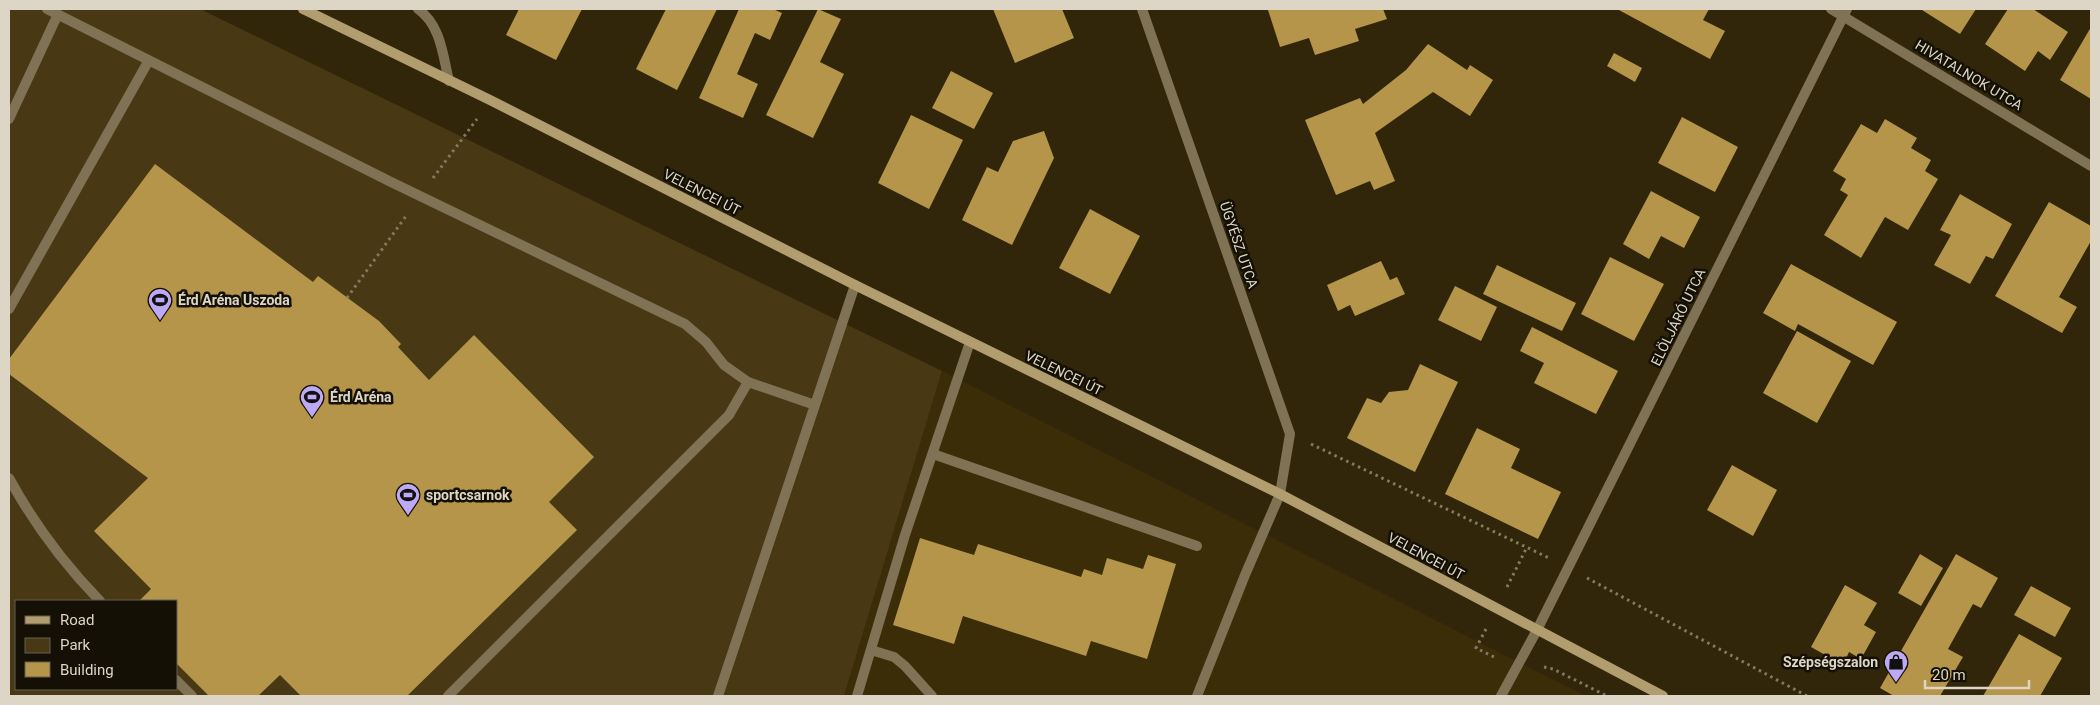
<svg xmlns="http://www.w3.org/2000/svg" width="2100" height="705" font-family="Roboto,sans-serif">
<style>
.built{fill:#3b2d08}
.green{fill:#483914;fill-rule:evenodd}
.building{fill:#b4954a}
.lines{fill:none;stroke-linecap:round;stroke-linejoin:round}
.path{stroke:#837a63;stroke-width:3;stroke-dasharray:2.5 4;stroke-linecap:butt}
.service{stroke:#7f7255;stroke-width:10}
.minor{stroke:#7f7255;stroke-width:10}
.tertiary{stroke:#7f7255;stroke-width:10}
.secondary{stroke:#b29d6e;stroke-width:10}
.labels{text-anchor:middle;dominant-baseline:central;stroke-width:5;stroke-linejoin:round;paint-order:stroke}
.street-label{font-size:14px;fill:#ddd6c6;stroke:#151005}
.poi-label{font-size:14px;font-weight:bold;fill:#ddd6c6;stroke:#151005;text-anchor:start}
</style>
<rect width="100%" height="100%" fill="#31260a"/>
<!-- built -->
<path class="built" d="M942 371 1586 696H844Z"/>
<!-- green -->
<path class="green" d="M9 9H200L942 371 844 696H9ZM16 601H176V689H16Z"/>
<!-- building -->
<path class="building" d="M519 9H582L556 60 506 35Z
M666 9H717L677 90 636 69Z
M739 9H773L782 13 770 40 755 33 737 74 758 84 743 118 699 98Z
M818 9 841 19 820 62 844 74 813 138 766 115Z
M993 9H1062L1074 38 1015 63Z
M1271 9H1383L1387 19 1355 29 1359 41 1315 55 1309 38 1280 47 1268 10Z
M1617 9H1709L1703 20 1725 31 1710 59Z
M1923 9H1976L1960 34 1922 10Z
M2008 9H2033L2068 32 2050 60 2038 51 2025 71 1985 44Z
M2091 27V99L2060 80Z
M1428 44 1467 70 1470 65 1493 80 1470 116 1433 92 1375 133 1395 181 1374 190 1370 181 1336 195 1305 120 1360 98 1363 104 1406 70Z
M1614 53 1642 68 1635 82 1607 66Z
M951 71 993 93 974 129 932 108Z
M911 115 963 140 929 209 878 183Z
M1682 117 1738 147 1715 192 1658 163Z
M1885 119 1917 138 1911 148 1931 160 1925 171 1938 179 1908 230 1885 217 1861 258 1824 235 1848 195 1840 190 1846 179 1833 171 1861 124 1877 133Z
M1044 131 1054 158 1012 245 962 220 987 167 998 172 1013 141Z
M155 164 313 282 318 276 379 321 401 344 398 347 429 380 474 335 594 457 549 502 577 530 407 696H301L280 675 258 696H209L176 663V601H139L151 589 94 531 148 478 9 374V359Z
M1651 191 1700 217 1684 248 1661 236 1649 259 1623 244Z
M1960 194 2012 224 1993 259 1986 256 1970 284 1934 265 1951 235 1940 230Z
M2049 202 2091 226V241L2059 297 2077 307 2062 333 1995 296Z
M1090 209 1140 236 1110 294 1059 268Z
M1610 257 1664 284 1634 341 1581 314Z
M1381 261 1390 280 1397 277 1405 294 1355 316 1350 305 1338 311 1327 285Z
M1791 264 1897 322 1873 365 1798 324 1795 331 1763 313Z
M1497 265 1576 303 1562 331 1483 294Z
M1455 286 1497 307 1481 341 1438 320Z
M1532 327 1618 371 1596 414 1534 383 1544 363 1520 351Z
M1797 331 1851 361 1817 423 1763 393Z
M1420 364 1458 382 1415 472 1347 438 1367 398 1381 403 1389 392 1408 390Z
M1477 428 1520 449 1511 468 1561 492 1538 539 1445 494Z
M1732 465 1777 490 1753 536 1707 510Z
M920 538 974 555 978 544 1081 577 1084 569 1102 575 1107 558 1143 569 1148 555 1176 564 1147 659 1091 641 1086 656 963 616 954 644 893 625Z
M1920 554 1943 568 1921 606 1898 593Z
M1956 554 1998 578 1981 608 1973 604 1948 649 1963 657 1940 696H1894L1880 688Z
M1845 585 1877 603 1864 625 1876 632 1861 659 1849 652 1843 665 1811 647Z
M2031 586 2071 608 2055 637 2014 615Z
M2019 634 2062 658 2040 696H1983Z"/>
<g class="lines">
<!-- path -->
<path class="path" d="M433 178 477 119
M347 298 406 216
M1311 444 1549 558
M1587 578 1807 696
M1507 587 1527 547
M1486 629 1476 648 1496 658
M1544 667 1553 669 1607 696"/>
<!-- service -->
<path class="service" d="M47 9 391 182 685 324 706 342 724 365 748 382 815 405
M9 119 58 14
M9 309 149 60
M933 454 1197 546
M9 478C34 524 64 564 100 601
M871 650 894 657 905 666 932 696
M176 680 192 696
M448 696 729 415 748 382
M718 696 855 285
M857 696 905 535 970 342
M1197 696 1245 575 1280 494
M1501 696 1537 630"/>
<!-- minor -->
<path class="minor" d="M418 9C441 25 443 56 449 81
M1142 9 1290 434 1280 494
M1831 9 2091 166"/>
<!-- tertiary -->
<path class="tertiary" d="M1537 630 1847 9"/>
<!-- secondary -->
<path class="secondary" d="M303 9 490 100 855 285 1280 494 1663 696"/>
</g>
<!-- icons -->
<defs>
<g id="stadium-pin" transform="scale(1.25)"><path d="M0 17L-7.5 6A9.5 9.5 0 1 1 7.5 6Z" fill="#bea9f5" stroke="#151005"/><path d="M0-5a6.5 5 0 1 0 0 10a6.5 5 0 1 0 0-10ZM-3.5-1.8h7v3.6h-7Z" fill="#111"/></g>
<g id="shop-pin" transform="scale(1.25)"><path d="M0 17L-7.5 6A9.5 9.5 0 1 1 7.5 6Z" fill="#bea9f5" stroke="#151005"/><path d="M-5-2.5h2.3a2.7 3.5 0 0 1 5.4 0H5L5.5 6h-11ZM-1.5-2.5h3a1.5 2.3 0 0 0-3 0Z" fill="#111"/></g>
</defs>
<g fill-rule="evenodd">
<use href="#stadium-pin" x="160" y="300"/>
<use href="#stadium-pin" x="312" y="397"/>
<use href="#stadium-pin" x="408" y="495"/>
<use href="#shop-pin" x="1896" y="662"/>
</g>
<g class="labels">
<!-- street labels -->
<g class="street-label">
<text transform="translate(1969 75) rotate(31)">HIVATALNOK UTCA</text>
<text transform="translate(702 192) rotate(27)">VELENCEI ÚT</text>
<text transform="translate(1239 245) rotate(71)">ÜGYÉSZ UTCA</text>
<text transform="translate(1678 317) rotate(-64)">ELÖLJÁRÓ UTCA</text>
<text transform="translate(1064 373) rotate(26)">VELENCEI ÚT</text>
<text transform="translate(1426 556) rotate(28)">VELENCEI ÚT</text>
</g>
<!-- poi labels -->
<g class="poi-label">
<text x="178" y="300">Érd Aréna Uszoda</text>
<text x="330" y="397">Érd Aréna</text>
<text x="426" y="495">sportcsarnok</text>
<text x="1878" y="662" text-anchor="end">Szépségszalon</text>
</g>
</g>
<!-- border -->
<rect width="2100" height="705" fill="none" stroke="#ddd6c6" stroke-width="20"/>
<!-- legend -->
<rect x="15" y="600" width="162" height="90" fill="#151005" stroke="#655f52"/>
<rect x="25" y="616" width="25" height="8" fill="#b29d6e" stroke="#655f52"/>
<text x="60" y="625" font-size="15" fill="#ddd6c6">Road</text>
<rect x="25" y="638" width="25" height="15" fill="#483914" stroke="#655f52"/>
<text x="60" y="650" font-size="15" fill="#ddd6c6">Park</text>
<rect x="25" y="662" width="25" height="15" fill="#b4954a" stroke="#655f52"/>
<text x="60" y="675" font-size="15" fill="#ddd6c6">Building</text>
<!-- scale -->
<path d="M1925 680v8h104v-8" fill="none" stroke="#ddd6c6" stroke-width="2.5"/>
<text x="1932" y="680" font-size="15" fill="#ddd6c6" stroke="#151005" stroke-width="4" paint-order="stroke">20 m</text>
</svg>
